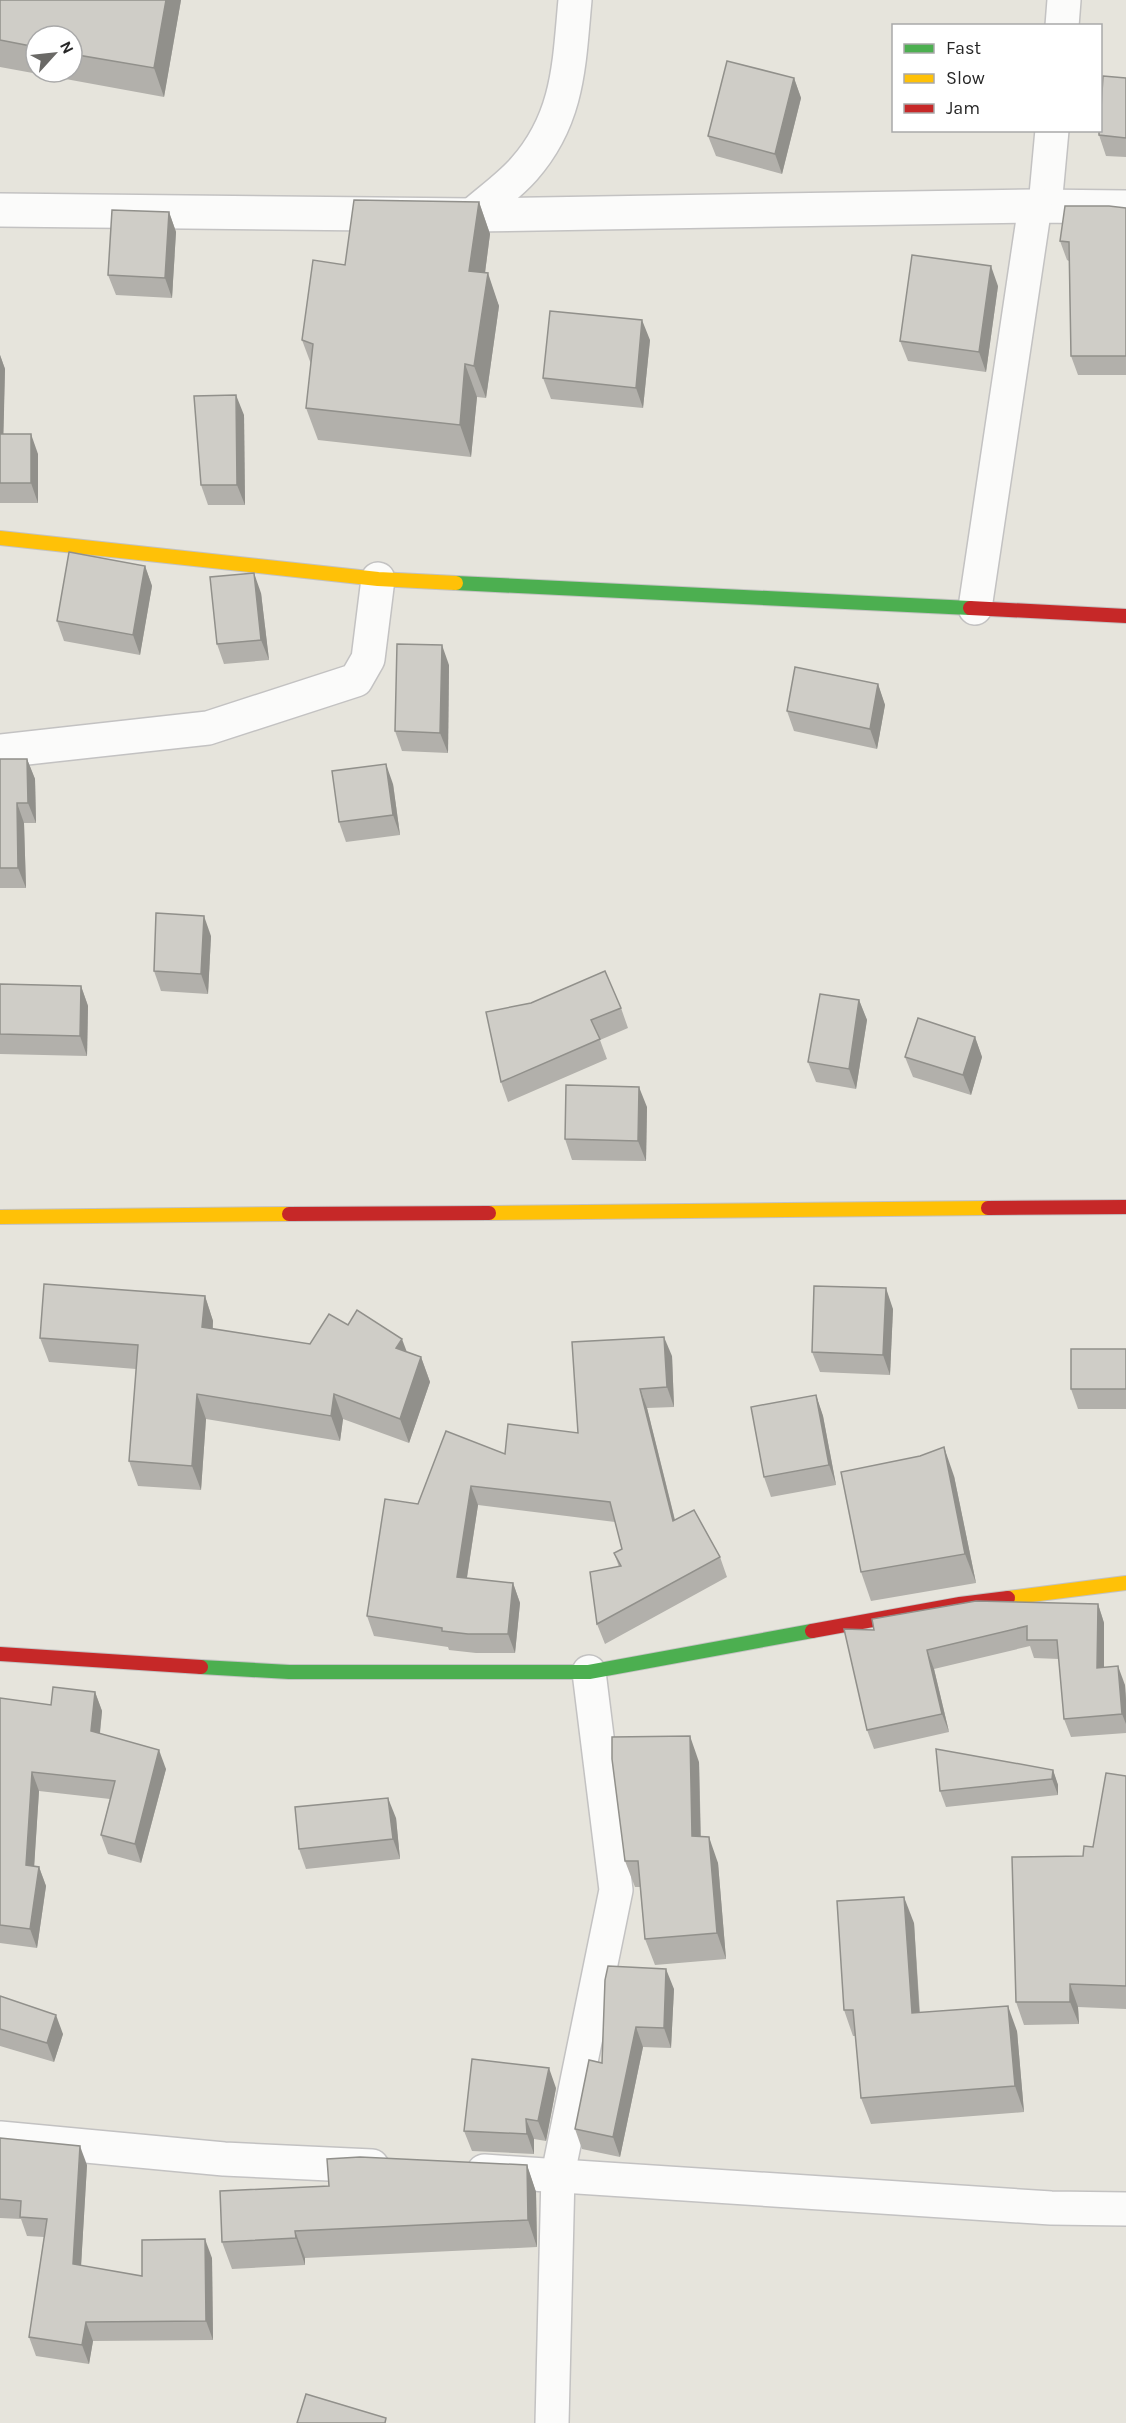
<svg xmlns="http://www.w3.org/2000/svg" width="1126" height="2423" font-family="Karla,sans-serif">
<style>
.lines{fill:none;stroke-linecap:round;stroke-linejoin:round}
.street-casing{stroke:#c3c2c2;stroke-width:36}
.fast-casing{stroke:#c3c2c2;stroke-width:16}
.slow-casing{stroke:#c3c2c2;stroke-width:16}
.jam-casing{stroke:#c3c2c2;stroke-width:16}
.street{stroke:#fbfbfa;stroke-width:33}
.fast{stroke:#4caf50;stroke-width:14}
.slow{stroke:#ffc107;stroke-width:14}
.jam{stroke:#c62828;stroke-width:14}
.wall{fill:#b2b0ab;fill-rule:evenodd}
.shaded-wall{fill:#91908b}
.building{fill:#cfcdc7;stroke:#91908b;stroke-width:1.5}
</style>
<rect width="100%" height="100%" fill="#e6e4dc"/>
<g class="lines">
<!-- street casing -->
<g class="street-casing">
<g id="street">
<polyline points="1062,26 1064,0"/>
<polyline points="1045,206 1052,130"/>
<polyline points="0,210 472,215 1035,206 1126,207"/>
<path d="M472,215C489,200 509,186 524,169C569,118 569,64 575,0"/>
<polyline points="975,608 1035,206"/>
<polyline points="0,751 208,728 356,680 368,659 378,579"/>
<polyline points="0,2138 224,2159 372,2166"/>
<polyline points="484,2171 1051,2208 1126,2209"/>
<polyline points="552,2423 558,2174 616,1890 589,1672"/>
</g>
</g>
<!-- fast casing -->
<g class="fast-casing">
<g id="fast">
<polyline points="456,583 970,608"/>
<polyline points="201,1667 289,1672 589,1672 812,1631"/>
</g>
</g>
<!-- slow casing -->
<g class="slow-casing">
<g id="slow">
<polyline points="0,538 378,579 456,583"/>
<polyline points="489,1213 988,1208"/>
<polyline points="0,1217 289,1214"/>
<polyline points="1008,1598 1126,1583"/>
</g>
</g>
<!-- jam casing -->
<g class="jam-casing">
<g id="jam">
<polyline points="970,608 1126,616"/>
<polyline points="988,1208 1126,1207"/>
<polyline points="289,1214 489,1213"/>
<polyline points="812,1631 960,1604 1008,1598"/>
<polyline points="0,1654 201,1667"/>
</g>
</g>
<!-- street -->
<use href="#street" class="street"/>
<!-- fast -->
<use href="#fast" class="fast"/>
<!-- slow -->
<use href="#slow" class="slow"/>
<!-- jam -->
<use href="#jam" class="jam"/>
</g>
<!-- wall -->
<g class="wall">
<path d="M0,0H181L164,97L0,67ZM36,36H72V72H36Z"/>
<polygon points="794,78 801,98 782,174 716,156 708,136"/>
<polygon points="1126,78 1126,157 1106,156 1099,135"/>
<polygon points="479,202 490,234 485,273 499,306 486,398 477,397 471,457 318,440 306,408 311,364 302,340 345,265"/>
<polygon points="1126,208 1126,375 1078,375 1071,356 1069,261 1067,260 1060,241"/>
<polygon points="169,212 176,232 172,298 116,295 108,275"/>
<polygon points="998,286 986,372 908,361 900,341"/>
<polygon points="650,340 643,408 551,399 543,378"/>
<polygon points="0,355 5,369 3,434 38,454 38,503 0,503"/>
<polygon points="244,415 245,505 208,505 201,485"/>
<polygon points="145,566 152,586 140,655 64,641 57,621"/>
<polygon points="261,593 269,660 224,664 217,644"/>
<polygon points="449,665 448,753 402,751 395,731"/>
<polygon points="878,684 885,705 877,749 794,731 787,711"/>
<polygon points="0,759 27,759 35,779 36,823 24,823 26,888 0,888"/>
<polygon points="393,784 400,835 346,842 339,822"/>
<polygon points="211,936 208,994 161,991 154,971"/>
<polygon points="0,984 81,986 88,1006 87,1056 0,1054"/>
<polygon points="859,1000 867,1020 856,1089 816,1082 808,1062"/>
<polygon points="621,1008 628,1028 600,1040 607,1059 508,1102 501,1082 486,1012"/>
<polygon points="975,1037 982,1057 971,1095 913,1077 905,1057"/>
<polygon points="647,1107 646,1161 572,1160 565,1139"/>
<polygon points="205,1296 213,1321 213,1329 310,1344 348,1325 407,1352 421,1357 430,1382 409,1443 343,1419 340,1441 206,1419 201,1490 138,1486 129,1461 136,1369 49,1362 40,1338"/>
<polygon points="893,1309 890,1375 820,1372 812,1352"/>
<polygon points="1126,1349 1126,1409 1078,1409 1071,1389"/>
<polygon points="672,1356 674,1407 647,1408 675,1520 720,1557 727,1577 605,1644 597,1624 619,1567 614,1553 622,1549 615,1522 478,1505 467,1578 513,1583 520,1603 515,1653 476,1653 449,1650 448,1647 374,1636 367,1616 418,1504 505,1454 578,1433"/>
<polygon points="816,1395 823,1416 836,1485 771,1497 764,1477"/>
<polygon points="954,1476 976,1583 871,1601 861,1572"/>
<polygon points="1098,1604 1104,1623 1104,1667 1125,1685 1126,1700 1126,1733 1071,1737 1064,1719 1059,1659 1034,1658 1030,1646 934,1669 949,1732 874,1749 867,1730 874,1630"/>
<polygon points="95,1692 102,1711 100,1734 166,1769 141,1863 108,1854 101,1835 110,1799 39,1791 34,1866 39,1867 46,1886 37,1948 0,1943 0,1698 51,1705"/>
<polygon points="699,1762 701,1837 718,1863 726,1959 655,1965 645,1939 640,1887 635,1887 625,1861"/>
<polygon points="1053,1770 1058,1785 1058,1795 946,1807 940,1791"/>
<polygon points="1126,1776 1126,2009 1078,2007 1079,2024 1024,2025 1016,2002 1083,1856 1093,1847"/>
<polygon points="396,1818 400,1859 306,1869 299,1849"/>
<polygon points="914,1923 920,2013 1017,2031 1024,2112 871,2124 861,2098 856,2036 853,2036 844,2010"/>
<polygon points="605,1980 674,1989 671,2048 643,2047 620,2157 582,2149 575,2129 602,2063"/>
<polygon points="0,1996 63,2034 54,2062 0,2046"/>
<polygon points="556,2088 546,2141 534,2139 534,2154 472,2151 464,2131"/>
<polygon points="0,2138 87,2165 81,2266 142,2276 212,2258 213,2340 93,2341 89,2364 36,2356 29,2337 44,2237 27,2236 21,2219 0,2218"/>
<polygon points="527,2165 536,2192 537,2247 305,2258 305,2265 232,2269 222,2242 329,2186"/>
</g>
<!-- shaded-wall -->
<g class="shaded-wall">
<polygon points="166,0 181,0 164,97 154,68"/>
<polygon points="794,78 801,98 782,174 775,154"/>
<polygon points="479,202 490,234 481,303 469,271"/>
<polygon points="169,212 176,232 172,298 165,278"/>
<polygon points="991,266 998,286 986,372 979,352"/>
<polygon points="488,273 499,306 486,398 474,366"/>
<polygon points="642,320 650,340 643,408 636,388"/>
<polygon points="0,355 5,369 3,454 0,446"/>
<polygon points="465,364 477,397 471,457 460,425"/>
<polygon points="236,395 244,415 245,505 237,485"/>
<polygon points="31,434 38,454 38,503 31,483"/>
<polygon points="145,566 152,586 140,655 133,635"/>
<polygon points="254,573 261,593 269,660 261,640"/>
<polygon points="442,645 449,665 448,753 440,733"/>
<polygon points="878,684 885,705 877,749 870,729"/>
<polygon points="27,759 35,779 36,823 28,803"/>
<polygon points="386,764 393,784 400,835 393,815"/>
<polygon points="17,803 24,823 26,888 18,868"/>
<polygon points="204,916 211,936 208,994 201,974"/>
<polygon points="81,986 88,1006 87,1056 80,1036"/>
<polygon points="859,1000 867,1020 856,1089 849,1069"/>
<polygon points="975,1037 982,1057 971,1095 963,1075"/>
<polygon points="639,1087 647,1107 646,1161 638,1141"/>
<polygon points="886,1288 893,1309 890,1375 883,1355"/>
<polygon points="205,1296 213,1321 211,1351 202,1327"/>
<polygon points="664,1337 672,1356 674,1407 667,1387"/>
<polygon points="402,1339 411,1363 396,1348"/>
<polygon points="421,1357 430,1382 409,1443 400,1419"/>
<polygon points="640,1389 647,1408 680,1541 673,1521"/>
<polygon points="197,1394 206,1419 201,1490 192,1466"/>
<polygon points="334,1394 343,1419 340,1441 331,1416"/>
<polygon points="816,1395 823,1416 836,1485 829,1465"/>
<polygon points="944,1447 954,1476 976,1583 965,1554"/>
<polygon points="471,1486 478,1505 464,1596 457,1577"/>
<polygon points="513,1583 520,1603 515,1653 508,1634"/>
<polygon points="1098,1604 1104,1623 1104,1687 1097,1668"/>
<polygon points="927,1650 934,1669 949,1732 942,1714"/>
<polygon points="1118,1666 1125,1685 1126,1700 1126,1724 1122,1714"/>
<polygon points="95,1692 102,1711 98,1750 91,1731"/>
<polygon points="690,1736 699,1762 701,1862 692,1836"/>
<polygon points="159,1750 166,1769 141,1863 135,1844"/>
<polygon points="1053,1770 1058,1785 1058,1795 1052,1779"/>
<polygon points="32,1772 39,1791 33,1884 26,1865"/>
<polygon points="388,1798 396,1818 400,1859 393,1839"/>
<polygon points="709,1837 718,1863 726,1959 717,1933"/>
<polygon points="39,1867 46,1886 37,1948 30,1929"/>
<polygon points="904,1897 914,1923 921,2039 912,2013"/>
<polygon points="666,1969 674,1989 671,2048 664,2028"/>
<polygon points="1070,1984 1078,2007 1079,2024 1070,2002"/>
<polygon points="1008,2006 1017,2031 1024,2112 1015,2086"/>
<polygon points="56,2015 63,2034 54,2062 47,2043"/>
<polygon points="636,2027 643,2047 620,2157 613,2137"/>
<polygon points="549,2068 556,2088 546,2141 538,2121"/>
<polygon points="526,2119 534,2139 534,2154 527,2134"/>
<polygon points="80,2146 87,2165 80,2283 73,2264"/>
<polygon points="527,2165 536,2192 537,2247 528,2220"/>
<polygon points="295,2231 305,2258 305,2265 296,2238"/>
<polygon points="205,2239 212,2258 213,2340 206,2321"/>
<polygon points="86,2322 93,2341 89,2364 82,2345"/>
</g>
<!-- building -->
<g class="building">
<polygon points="0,0 166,0 154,68 72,54 72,36 36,36 36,47 0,40"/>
<polygon points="727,61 794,78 775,154 708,136"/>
<polygon points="1103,76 1126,78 1126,138 1099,135 1099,130 1101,130 1101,109"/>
<polygon points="354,200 479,202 469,271 488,273 474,366 465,364 460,425 306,408 313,344 302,340 313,260 345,265"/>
<polygon points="1065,206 1109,206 1126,208 1126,356 1071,356 1069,242 1060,241"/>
<polygon points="112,210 169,212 165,278 108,275"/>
<polygon points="912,255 991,266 979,352 900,341"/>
<polygon points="550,311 642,320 636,388 543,378"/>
<polygon points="236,395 237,485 201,485 194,396"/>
<rect x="0" y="434" width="31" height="49"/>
<polygon points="69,552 145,566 133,635 57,621"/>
<polygon points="254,573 261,640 217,644 210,577"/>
<polygon points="397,644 442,645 440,733 395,731"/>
<polygon points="795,667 878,684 870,729 787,711"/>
<polygon points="0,759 27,759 28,803 17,803 18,868 0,868"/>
<polygon points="386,764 393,815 339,822 332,771"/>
<polygon points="156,913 204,916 201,974 154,971"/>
<polygon points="605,971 621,1008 591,1020 600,1039 501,1082 486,1012 531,1003"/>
<polygon points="0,984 81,986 80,1036 0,1034"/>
<polygon points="820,994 859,1000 849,1069 808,1062"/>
<polygon points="918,1018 975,1037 963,1075 905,1057"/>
<polygon points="566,1085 639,1087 638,1141 565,1139"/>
<polygon points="44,1284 205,1296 202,1327 310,1344 329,1314 348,1325 357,1310 402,1339 396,1348 421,1357 400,1419 334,1394 331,1416 197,1394 192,1466 129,1461 138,1345 40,1338"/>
<polygon points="814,1286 886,1288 883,1355 812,1352"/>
<polygon points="664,1337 667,1387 640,1389 673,1521 694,1510 720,1557 597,1624 590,1572 621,1566 614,1553 622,1549 610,1502 471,1486 457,1577 513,1583 508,1634 468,1634 442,1631 442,1628 367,1616 385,1499 418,1504 446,1431 505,1454 508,1424 578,1433 572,1342"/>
<rect x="1071" y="1349" width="55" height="40"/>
<polygon points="816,1395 829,1465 764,1477 751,1407"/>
<polygon points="944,1447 965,1554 861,1572 841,1472 920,1456"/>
<polygon points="976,1601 1098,1604 1097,1668 1118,1666 1122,1714 1064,1719 1057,1640 1027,1640 1027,1626 927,1650 942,1714 867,1730 844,1629 874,1630 872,1619"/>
<polygon points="53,1687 95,1692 91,1731 159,1750 135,1844 101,1835 115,1781 32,1772 26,1865 39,1867 30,1929 0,1925 0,1698 51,1705"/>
<polygon points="690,1736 692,1836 709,1837 717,1933 645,1939 638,1861 625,1861 612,1759 612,1737"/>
<polygon points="936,1749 1053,1770 1052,1779 940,1791"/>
<polygon points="1106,1773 1126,1776 1126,1986 1070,1984 1070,2002 1016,2002 1012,1857 1083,1856 1084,1846 1093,1847"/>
<polygon points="388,1798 393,1839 299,1849 295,1807"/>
<polygon points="904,1897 912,2013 1008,2006 1015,2086 861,2098 853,2010 844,2010 837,1901"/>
<polygon points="608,1966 666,1969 664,2028 636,2027 613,2137 575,2129 589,2060 602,2063 605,1980"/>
<polygon points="0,1996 56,2015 47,2043 0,2029"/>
<polygon points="472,2059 549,2068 538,2121 526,2119 527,2134 464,2131"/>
<polygon points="0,2138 80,2146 73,2264 142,2276 142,2240 205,2239 206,2321 86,2322 82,2345 29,2337 47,2219 20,2217 21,2201 0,2199"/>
<polygon points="360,2157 527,2165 528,2220 295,2231 296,2238 222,2242 220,2191 329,2186 327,2159"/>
<polygon points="306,2394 386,2418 385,2423 297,2423"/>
</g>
<!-- legend -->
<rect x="892" y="24" width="210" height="108" fill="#ffffff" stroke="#a9a9a9" stroke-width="1.5"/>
<rect x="904" y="44" width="30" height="9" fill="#4caf50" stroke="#a9a9a9" stroke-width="1.5"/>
<text x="946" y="54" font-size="18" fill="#272727">Fast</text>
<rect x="904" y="74" width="30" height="9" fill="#ffc107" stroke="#a9a9a9" stroke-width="1.5"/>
<text x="946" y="84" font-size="18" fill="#272727">Slow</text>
<rect x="904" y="104" width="30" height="9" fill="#c62828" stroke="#a9a9a9" stroke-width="1.5"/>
<text x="946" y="114" font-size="18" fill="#272727">Jam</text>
<!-- north arrow -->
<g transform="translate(54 54) rotate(63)"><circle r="28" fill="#ffffff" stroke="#a9a9a9" stroke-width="1.5"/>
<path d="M0-4.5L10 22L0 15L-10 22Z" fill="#6a6966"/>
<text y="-9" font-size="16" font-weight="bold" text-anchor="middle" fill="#272727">N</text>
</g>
</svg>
